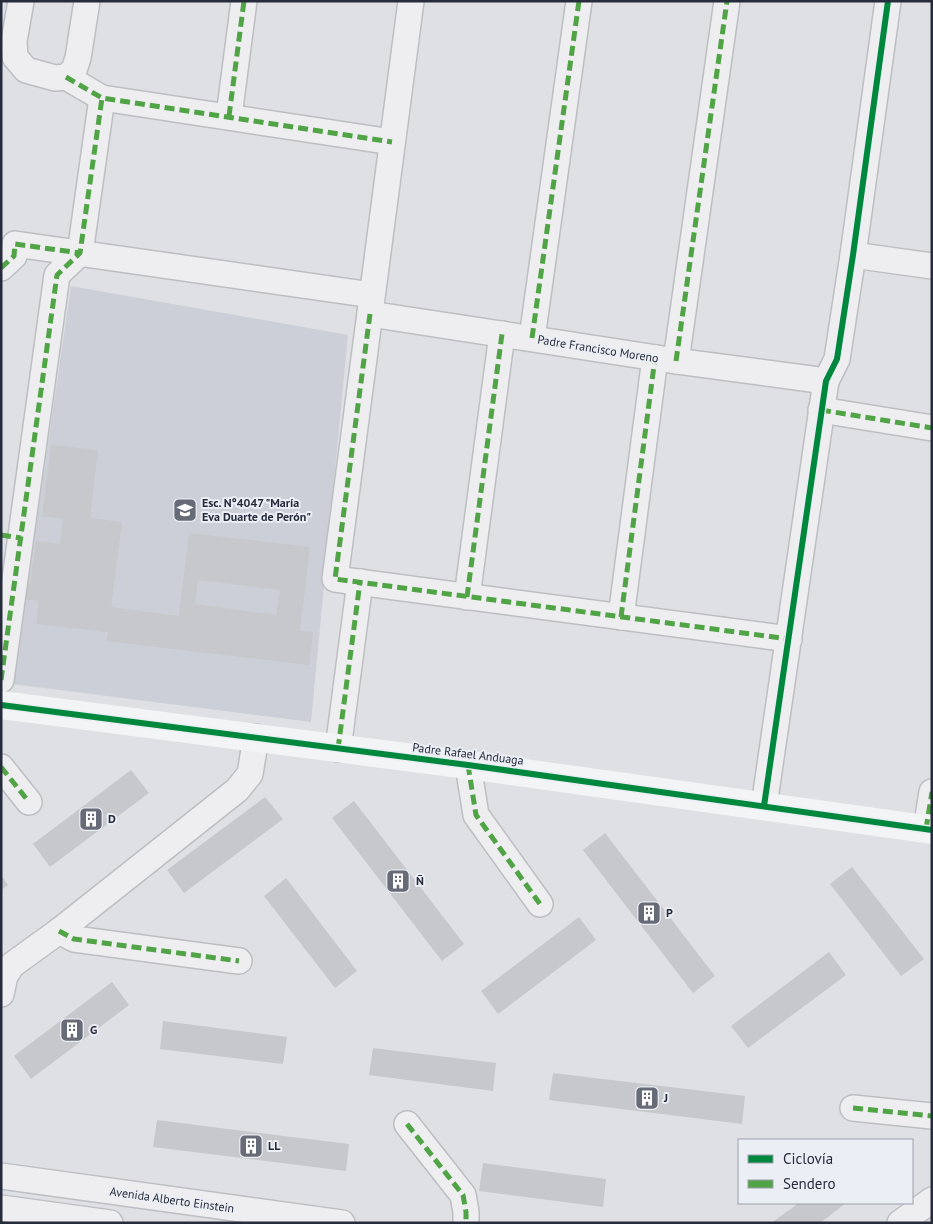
<svg xmlns="http://www.w3.org/2000/svg" width="933" height="1224" font-family="'PT Sans',sans-serif">
<style>
.built{fill:#cccfd7}
.building{fill:#c6c8cc;fill-rule:evenodd}
.lines{fill:none;stroke-linecap:round;stroke-linejoin:round}
.street-casing{stroke:#bdbec2;stroke-width:28}
.street{stroke:#eeeef1;stroke-width:25}
.secondary{stroke:#f2f4f5;stroke-width:28}
.quiet{stroke:#50a445;stroke-width:5;stroke-dasharray:10 5;stroke-linecap:butt}
.cycleway-casing{stroke:#ebeef4;stroke-width:9}
.cycleway{stroke:#00873e;stroke-width:6}
.labels{text-anchor:middle;stroke-width:4;stroke-linejoin:round;paint-order:stroke}
.street-label{font-size:12px;fill:#262c3c;stroke:#ebeef4}
.poi-label{font-size:12px;font-weight:bold;fill:#262c3c;stroke:#ebeef4;text-anchor:start}
</style>
<rect width="100%" height="100%" fill="#dee0e4"/>
<!-- built -->
<polygon class="built" points="71,286 348,335 311,722 13,684"/>
<!-- building -->
<g class="building">
<path d="M51,445L98,450L90,518L122,522L111,607L179,616L189,533L310,547L300,631L313,632L309,665L106,641L108,632L36,624L39,601L20,599L21,583L30,584L36,541L60,544L63,519L42,516ZM198,580L280,590L276,615L195,604Z"/>
<polygon points="131,770 149,793 50,867 33,844"/>
<polygon points="265,797 283,819 184,893 167,870"/>
<polygon points="354,801 464,944 442,961 332,818"/>
<polygon points="605,833 715,976 693,993 583,850"/>
<polygon points="852,867 924,959 901,976 830,884"/>
<polygon points="1,875 8,885 1,890"/>
<polygon points="286,878 357,971 335,988 264,896"/>
<polygon points="579,917 596,940 498,1014 481,991"/>
<polygon points="829,952 846,975 748,1048 731,1026"/>
<polygon points="112,982 129,1005 31,1079 14,1056"/>
<polygon points="163,1021 287,1037 283,1064 160,1049"/>
<polygon points="373,1048 496,1063 493,1091 369,1075"/>
<polygon points="553,1073 745,1096 742,1124 549,1100"/>
<polygon points="157,1120 349,1144 346,1171 153,1147"/>
<polygon points="483,1163 606,1179 603,1207 479,1191"/>
<polygon points="799,1203 846,1203 820,1223 775,1223 774,1221"/>
</g>
<g class="lines">
<!-- street casing -->
<g class="street-casing">
<g id="street">
<polyline points="21,1 14,41 15,57 26,70 55,78 66,77 74,70 78,58 87,1"/>
<polyline points="411,1 335,579 789,639"/>
<polyline points="66,77 102,98 392,142"/>
<polyline points="229,116 244,1"/>
<polyline points="853,255 932,266"/>
<polyline points="1,268 14,256 15,244 372,295"/>
<polyline points="370,314 676,361 826,381"/>
<polyline points="532,338 579,1"/>
<polyline points="676,361 727,1"/>
<polyline points="821,410 932,428"/>
<polyline points="467,597 502,334"/>
<polyline points="621,617 655,358"/>
<polyline points="1,680 57,275 80,253 102,98"/>
<polyline points="338,749 360,582"/>
<polyline points="468,765 476,815 540,904"/>
<polyline points="1,767 29,802"/>
<polyline points="764,806 826,381 837,359 853,255 888,1"/>
<polyline points="926,829 932,792"/>
<polyline points="59,931 74,939 239,961"/>
<polyline points="1,994 5,976 12,965 59,931 237,790 250,774 256,737"/>
<polyline points="853,1108 932,1116"/>
<polyline points="407,1124 463,1195 466,1212 466,1223"/>
<polyline points="1,1176 342,1223"/>
<polyline points="1,1208 110,1223"/>
<polyline points="900,1223 932,1200"/>
</g>
</g>
<!-- street -->
<use href="#street" class="street"/>
<!-- secondary -->
<polyline class="secondary" points="1,705 468,765 932,830"/>
<!-- quiet -->
<g class="quiet">
<polyline points="66,77 102,98 392,142"/>
<polyline points="229,116 244,1"/>
<polyline points="1,268 14,256 15,244 80,253"/>
<polyline points="370,314 335,579 789,639"/>
<polyline points="532,338 579,1"/>
<polyline points="676,361 727,1"/>
<polyline points="821,410 932,428"/>
<polyline points="1,535 21,538"/>
<polyline points="467,597 502,334"/>
<polyline points="621,617 655,358"/>
<polyline points="1,680 57,275 80,253 102,98"/>
<polyline points="338,749 360,582"/>
<polyline points="468,765 476,815 540,904"/>
<polyline points="1,767 29,802"/>
<polyline points="926,829 932,792"/>
<polyline points="59,931 74,939 239,961"/>
<polyline points="853,1108 932,1116"/>
<polyline points="407,1124 463,1195 466,1212 466,1223"/>
</g>
<!-- cycleway casing -->
<g class="cycleway-casing">
<g id="cycleway">
<polyline points="1,705 468,765 932,830"/>
<polyline points="764,806 826,381 837,359 853,255 888,1"/>
</g>
</g>
<!-- cycleway -->
<use href="#cycleway" class="cycleway"/>
</g>
<!-- icons -->
<defs>
<g id="school-square" transform="scale(1.25)"><rect x="-9" y="-9" width="18" height="18" rx="4" fill="#666b77" stroke="#ebeef4"/><path d="M0-5L7-2L0 1L-7-2ZM-4 1L0 2.5L4 1V4Q0 6-4 4Z" fill="#fff"/></g>
<g id="building-square" transform="scale(1.25)"><rect x="-9" y="-9" width="18" height="18" rx="4" fill="#666b77" stroke="#ebeef4"/><path d="M-4-6H4V6H1V3H-1V6H-4ZM-2.5-4.3h1.7v1.8h-1.7ZM.8-4.3h1.7v1.8H.8ZM-2.5-1h1.7V.8h-1.7ZM.8-1h1.7V.8H.8Z" fill="#fff"/></g>
</defs>
<g fill-rule="evenodd">
<use href="#school-square" x="185" y="510"/>
<use href="#building-square" x="91" y="819"/>
<use href="#building-square" x="398" y="881"/>
<use href="#building-square" x="649" y="913"/>
<use href="#building-square" x="72" y="1030"/>
<use href="#building-square" x="647" y="1098"/>
<use href="#building-square" x="251" y="1146"/>
</g>
<g class="labels">
<!-- street labels -->
<g class="street-label">
<text transform="translate(598 349) rotate(9)" y="4">Padre Francisco Moreno</text>
<text transform="translate(468 754) rotate(7)" y="4">Padre Rafael Anduaga</text>
<text transform="translate(172 1200) rotate(8)" y="4">Avenida Alberto Einstein</text>
</g>
<!-- poi labels -->
<g class="poi-label">
<text x="202" y="507">Esc. N°4047 "María<tspan x="202" dy="14">Eva Duarte de Perón"</tspan></text>
<text x="108" y="823">D</text>
<text x="416" y="885">Ñ</text>
<text x="666" y="917">P</text>
<text x="90" y="1034">G</text>
<text x="664" y="1102">J</text>
<text x="268" y="1150">LL</text>
</g>
</g>
<!-- border -->
<rect width="933" height="1224" fill="none" stroke="#262c3c" stroke-width="5"/>
<!-- legend -->
<rect x="738" y="1139" width="175" height="65" fill="#ebeef4" stroke="#9ca0aa"/>
<rect x="748" y="1155" width="25" height="8" fill="#00873e" stroke="#9ca0aa"/>
<text x="783" y="1164" font-size="15" fill="#262c3c">Ciclovía</text>
<rect x="748" y="1180" width="25" height="8" fill="#50a445" stroke="#9ca0aa"/>
<text x="783" y="1189" font-size="15" fill="#262c3c">Sendero</text>
</svg>
